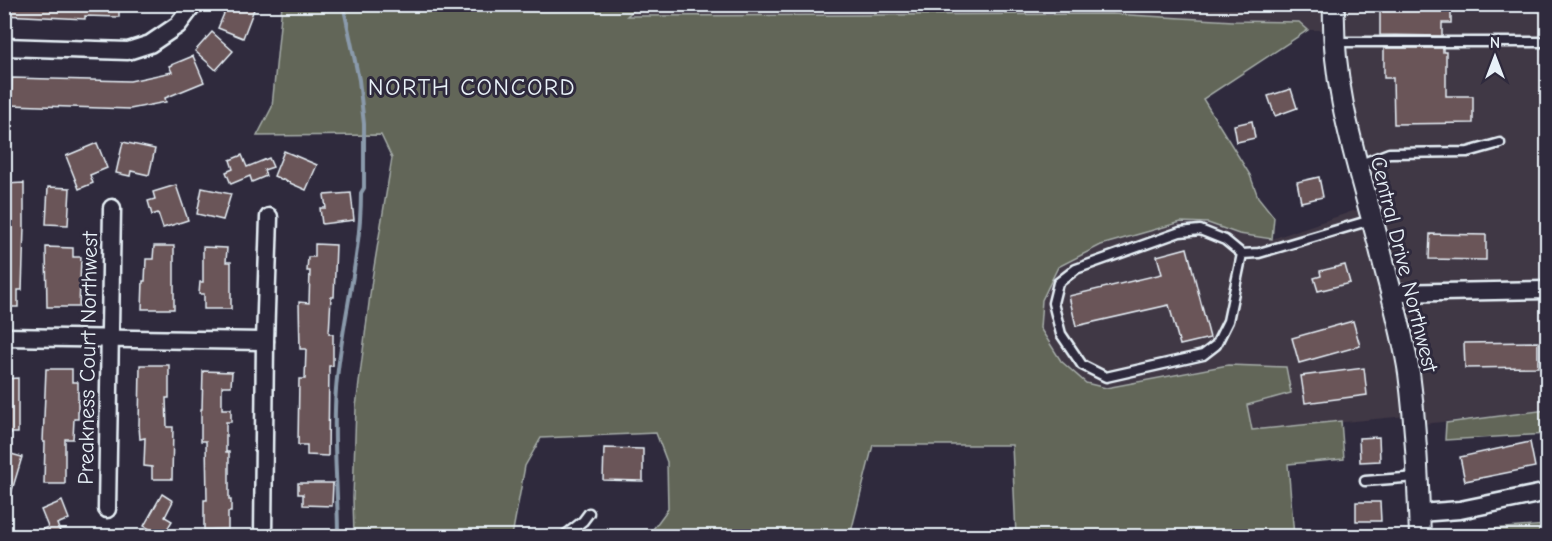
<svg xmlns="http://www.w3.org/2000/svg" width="1552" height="541" font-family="'Comic Neue',sans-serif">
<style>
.built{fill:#413745}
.green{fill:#626658;stroke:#a5aca8;stroke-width:1.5}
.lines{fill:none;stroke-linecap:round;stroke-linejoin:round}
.stream{stroke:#8a9aab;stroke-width:4}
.building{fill:#6a5559;stroke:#e8f1f8;stroke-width:1.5}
.service-casing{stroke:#e8f1f8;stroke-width:13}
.minor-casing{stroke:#e8f1f8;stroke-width:21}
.tertiary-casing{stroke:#e8f1f8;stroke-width:24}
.service{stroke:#2f2a3d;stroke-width:8}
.minor{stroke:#2f2a3d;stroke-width:16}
.tertiary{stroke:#2f2a3d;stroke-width:20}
.labels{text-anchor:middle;stroke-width:6;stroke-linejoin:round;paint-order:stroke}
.street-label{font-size:22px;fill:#e8f1f8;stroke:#2f2a3d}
.neighbourhood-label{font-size:24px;letter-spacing:1.5px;fill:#e8f1f8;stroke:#2f2a3d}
</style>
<rect width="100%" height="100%" fill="#2f2a3d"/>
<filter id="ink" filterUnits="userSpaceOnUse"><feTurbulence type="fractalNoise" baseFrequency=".0167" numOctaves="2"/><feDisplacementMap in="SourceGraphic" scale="12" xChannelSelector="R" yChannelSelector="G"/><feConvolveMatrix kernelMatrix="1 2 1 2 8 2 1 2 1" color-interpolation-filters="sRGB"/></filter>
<g filter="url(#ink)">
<!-- built -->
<g class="built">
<polygon points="641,4 1323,5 1323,30 1308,30 1299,22 1233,21 1112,14 626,16"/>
<polygon points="1341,5 1547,5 1547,410 1424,424 1415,358 1398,275 1347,87"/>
<polygon points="1359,209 1383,294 1400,373 1406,416 1252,431 1246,405 1228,366 1106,389 1086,383 1061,361 1039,328 1042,300 1058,267 1101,245 1181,222 1208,223 1239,234 1272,239"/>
</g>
<!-- green -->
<g class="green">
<polygon points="641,4 627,16 1112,14 1233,21 1299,22 1308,30 1203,99 1250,175 1258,197 1274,217 1272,239 1239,234 1208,223 1181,222 1101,245 1058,267 1042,300 1040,328 1061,361 1086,383 1106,388 1228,365 1286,367 1291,393 1247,405 1252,430 1341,421 1344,459 1288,464 1294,536 1016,536 1012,445 873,445 850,536 648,536 668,509 667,462 656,433 541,438 525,466 512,536 354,536 353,498 356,407 372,279 392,158 381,135 257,136 272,107 282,5"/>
<polygon points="1547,410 1547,434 1445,440 1446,423"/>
<polygon points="1547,525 1547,536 1451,536 1451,532"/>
</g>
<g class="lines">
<!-- stream -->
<path class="stream" d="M338,536C338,488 332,438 336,389C341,323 361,260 361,193L364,188V124L359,80L343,4"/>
</g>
<!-- building -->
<g class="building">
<polygon points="4,4 119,4 119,17 85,16 85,19 4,15"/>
<polygon points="228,4 256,4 243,38 218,28"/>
<polygon points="1451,8 1451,23 1442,23 1442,36 1380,35 1380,9"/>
<polygon points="212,32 233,51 216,70 195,51"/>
<polygon points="1384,48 1443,48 1443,52 1446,52 1446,96 1473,96 1473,123 1394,124 1393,78 1384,78"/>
<polygon points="193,56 204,82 165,98 166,102 130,109 11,105 12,78 130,81 172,72 169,66"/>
<polygon points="1291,89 1297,108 1275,116 1268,96"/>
<polygon points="1252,121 1255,138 1237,142 1234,125"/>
<polygon points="123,142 155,149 149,175 131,171 130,176 116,173"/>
<polygon points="97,143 107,168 90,175 93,183 79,189 66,156"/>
<polygon points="284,151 317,165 306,190 274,176"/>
<polygon points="242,155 247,167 269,158 273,167 264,170 266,176 252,182 250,176 231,184 226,172 233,169 230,160"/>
<polygon points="1319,177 1323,197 1301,202 1297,182"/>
<polygon points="24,183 24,227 22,290 18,290 18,307 4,307 4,184"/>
<polygon points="176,185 188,220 163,228 158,213 152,215 148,201 155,199 153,192"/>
<polygon points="48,187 70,188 68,225 46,224"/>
<polygon points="202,188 231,194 223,220 197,214"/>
<polygon points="351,193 354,220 322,224 320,208 326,208 324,195"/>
<polygon points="1430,234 1486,235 1486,260 1429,259"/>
<polygon points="315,244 336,245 334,297 331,297 329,334 333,334 333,366 329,366 328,456 307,455 307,445 298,445 299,379 305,379 306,349 300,349 299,302 309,303 310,271 307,271 308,257 315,257"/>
<polygon points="154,246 174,246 174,309 142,309 143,281 145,281 146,259 153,259"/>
<polygon points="46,247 73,248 73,257 81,257 79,307 47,307"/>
<polygon points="203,247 227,248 226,262 231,262 231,309 204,309 204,294 199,294 200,282 203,282"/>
<polygon points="1187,248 1210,338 1180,345 1169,305 1076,326 1069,296 1162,274 1157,256"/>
<polygon points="1345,265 1350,283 1318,291 1314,278 1321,276 1320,271"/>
<polygon points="1353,321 1360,346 1299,363 1292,338"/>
<polygon points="1538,342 1538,367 1465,368 1464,343"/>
<polygon points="140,365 169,365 169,398 166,398 167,427 173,427 172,479 152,479 152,467 144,466 145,438 140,439 139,426"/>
<polygon points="1364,368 1367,395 1305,403 1301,376"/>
<polygon points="46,369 72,369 72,382 78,382 78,419 74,419 73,439 65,439 65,484 44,484 45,442 43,442"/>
<polygon points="203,371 232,372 231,386 222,386 222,409 231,409 231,422 226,422 226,452 229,452 229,500 231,500 231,512 228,512 228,529 204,530 204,500 207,500 206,441 201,441 201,409 202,409"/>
<polygon points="18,378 18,433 4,433 4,379"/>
<polygon points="1379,437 1380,461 1360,462 1359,438"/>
<polygon points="1530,442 1535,467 1465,481 1460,457"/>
<polygon points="604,448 643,449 643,481 603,480"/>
<polygon points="4,452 22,457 7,507 4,507"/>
<polygon points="298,483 333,483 332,506 303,505 303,494 298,494"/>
<polygon points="162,494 173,501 165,517 172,521 163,536 144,526"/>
<polygon points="62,501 69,519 57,524 62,537 25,537 48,527 41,510"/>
<polygon points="1356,502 1380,502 1381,521 1356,521"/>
</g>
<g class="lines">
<!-- service casing -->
<g class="service-casing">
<g id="service">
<polyline points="1334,42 1548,42"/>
<polyline points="1358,165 1389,153 1468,152 1500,143"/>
<polyline points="1242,254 1228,321 1216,345 1203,355 1106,377 1082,365 1061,334 1053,303 1058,283 1076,269 1180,232 1200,230 1225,240 1242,254 1259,253 1371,220"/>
<polyline points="1365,481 1417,477"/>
<polyline points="564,536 583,521 589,513"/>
</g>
</g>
<!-- minor casing -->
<g class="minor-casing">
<g id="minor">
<polyline points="4,47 128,51 150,44 178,25 194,4"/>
<polyline points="1390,293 1548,290"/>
<polyline points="4,337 265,341"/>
<polyline points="107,509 112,208"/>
<polyline points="1419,513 1460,510 1548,492"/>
<polyline points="263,536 265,341 269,217"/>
</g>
</g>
<!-- tertiary casing -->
<g class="tertiary-casing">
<path id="tertiary" d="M1334,4C1331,93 1360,169 1381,253C1391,293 1403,333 1409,373C1416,427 1418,482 1420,536"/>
</g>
<!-- service -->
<use href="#service" class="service"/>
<!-- minor -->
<use href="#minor" class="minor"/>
<!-- tertiary -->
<use href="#tertiary" class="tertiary"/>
</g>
</g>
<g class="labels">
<!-- street labels -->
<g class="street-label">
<text transform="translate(1405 264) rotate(76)" y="8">Central Drive Northwest</text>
<text transform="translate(87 358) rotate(-89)" y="8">Preakness Court Northwest</text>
</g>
<!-- neighbourhood labels -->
<g class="neighbourhood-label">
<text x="472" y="95">NORTH CONCORD</text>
</g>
</g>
<!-- margin -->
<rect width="1552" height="541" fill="none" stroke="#2f2a3d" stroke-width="24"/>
<rect x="12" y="12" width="1528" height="517" fill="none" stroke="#e8f1f8" stroke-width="2" filter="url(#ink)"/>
<!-- north arrow -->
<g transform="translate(1495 57)" stroke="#2f2a3d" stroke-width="4.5" paint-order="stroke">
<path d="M0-4.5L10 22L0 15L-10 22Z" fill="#e8f1f8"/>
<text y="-9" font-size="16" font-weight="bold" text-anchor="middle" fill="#e8f1f8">N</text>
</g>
</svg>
